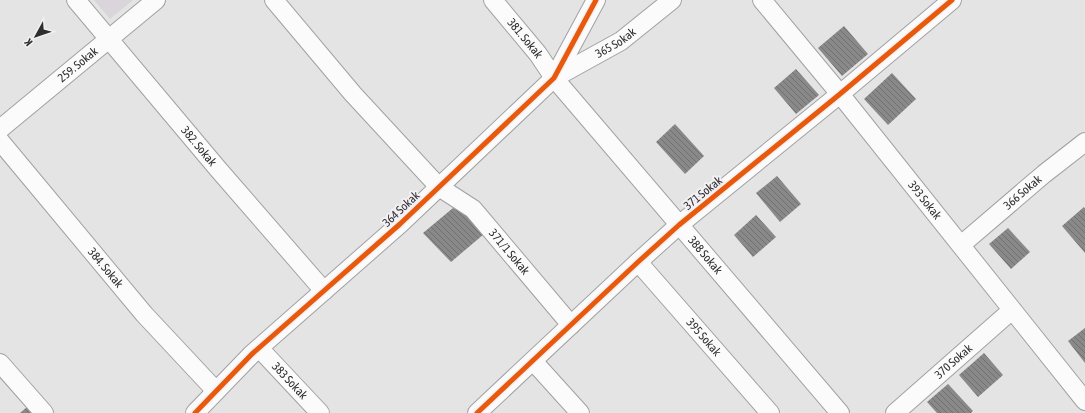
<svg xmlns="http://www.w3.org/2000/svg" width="1085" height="413" font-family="'Asap Condensed',sans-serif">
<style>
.built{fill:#dad5db}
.building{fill:url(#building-back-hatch)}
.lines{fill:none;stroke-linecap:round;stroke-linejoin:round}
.minor-casing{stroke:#a2a1a2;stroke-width:20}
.minor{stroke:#fbfbfb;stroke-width:18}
.cycleway-casing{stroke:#f3f0f3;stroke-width:8}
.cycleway{stroke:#e8590c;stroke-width:5}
.labels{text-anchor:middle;stroke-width:4;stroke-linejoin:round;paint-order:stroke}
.street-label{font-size:12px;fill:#2f2e2f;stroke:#f3f0f3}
</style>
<defs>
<pattern id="building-back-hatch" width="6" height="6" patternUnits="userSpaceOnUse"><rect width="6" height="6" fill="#8a898a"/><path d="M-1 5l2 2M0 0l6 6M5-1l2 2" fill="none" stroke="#717071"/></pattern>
</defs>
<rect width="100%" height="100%" fill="#e5e4e5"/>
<!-- built -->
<polygon class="built" points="94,0 133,0 110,19"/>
<!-- building -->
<g class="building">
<polygon points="844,26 868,54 842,76 818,48"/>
<polygon points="796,69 819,95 796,114 774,88"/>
<polygon points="892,73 916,99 888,125 864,99"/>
<polygon points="675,124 704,156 685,174 656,142"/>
<polygon points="777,176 801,204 780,222 756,193"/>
<polygon points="1084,207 1085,209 1085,253 1062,226"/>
<polygon points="453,208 461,209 484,234 451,262 423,233"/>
<polygon points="756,215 776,237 753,257 734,235"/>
<polygon points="1008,228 1030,252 1011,269 989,244"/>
<polygon points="1085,328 1085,363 1068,341"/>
<polygon points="984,353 1003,375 978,397 959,375"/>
<polygon points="948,384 973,411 971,413 937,413 927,402"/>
<polygon points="27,407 32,413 20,413"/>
</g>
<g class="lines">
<!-- minor casing -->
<g class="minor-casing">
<g id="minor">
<path id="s1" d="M76,0L218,169L324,291"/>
<path id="s2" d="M274,0L353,94L439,187L473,209L571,325"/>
<path id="s3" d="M493,0L538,54L554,78L840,413"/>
<path id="s4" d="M762,0L840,94L1085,401"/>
<path id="s5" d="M554,78L621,41L672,0"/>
<path id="s6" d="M0,129L156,0"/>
<path id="s7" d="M0,141L144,314L216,391"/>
<path id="s8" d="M961,245L1044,174L1085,142"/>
<path id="s9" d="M638,262L770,413"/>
<path id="s10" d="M259,348L320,413"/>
<polyline points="533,361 580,413"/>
<polyline points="0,363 44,413"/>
<polyline points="195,413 252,354 400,224 554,78 596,0"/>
<polyline points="477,413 638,262 679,225 840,94 952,0"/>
<path id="s11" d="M895,413L1012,310"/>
</g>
</g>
<!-- minor -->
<use href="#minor" class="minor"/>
<!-- cycleway casing -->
<g class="cycleway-casing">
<g id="cycleway">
<polyline points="195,413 252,354 400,224 554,78 596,0"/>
<polyline points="477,413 638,262 679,225 840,94 952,0"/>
</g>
</g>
<!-- cycleway -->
<use href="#cycleway" class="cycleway"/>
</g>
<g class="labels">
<!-- street labels -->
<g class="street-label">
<text dy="4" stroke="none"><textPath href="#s3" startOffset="50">381. Sokak</textPath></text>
<text dy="4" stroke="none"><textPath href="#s5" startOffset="71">365 Sokak</textPath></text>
<text dy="4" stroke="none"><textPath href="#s6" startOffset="101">259. Sokak</textPath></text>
<text dy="4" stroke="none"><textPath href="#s1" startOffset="191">382. Sokak</textPath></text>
<text transform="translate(703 193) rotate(-39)" y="4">371 Sokak</text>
<text dy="4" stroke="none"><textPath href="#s8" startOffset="81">366 Sokak</textPath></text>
<text dy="4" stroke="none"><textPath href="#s4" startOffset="258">393 Sokak</textPath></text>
<text transform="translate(401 209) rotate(-43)" y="4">364 Sokak</text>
<text dy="4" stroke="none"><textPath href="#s2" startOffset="346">371/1 Sokak</textPath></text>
<text dy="4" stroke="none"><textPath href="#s3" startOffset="332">388 Sokak</textPath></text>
<text dy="4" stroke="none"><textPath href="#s7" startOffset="165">384. Sokak</textPath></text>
<text dy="4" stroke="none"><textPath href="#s9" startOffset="100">395 Sokak</textPath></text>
<text dy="4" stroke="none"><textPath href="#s11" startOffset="78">370 Sokak</textPath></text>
<text dy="4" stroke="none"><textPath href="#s10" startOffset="45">383 Sokak</textPath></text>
</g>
</g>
<!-- north arrow -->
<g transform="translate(36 36) rotate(230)" stroke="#f3f0f3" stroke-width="3" paint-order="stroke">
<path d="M0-3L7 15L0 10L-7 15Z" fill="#2f2e2f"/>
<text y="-6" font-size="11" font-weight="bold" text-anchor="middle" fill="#2f2e2f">K</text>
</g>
</svg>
